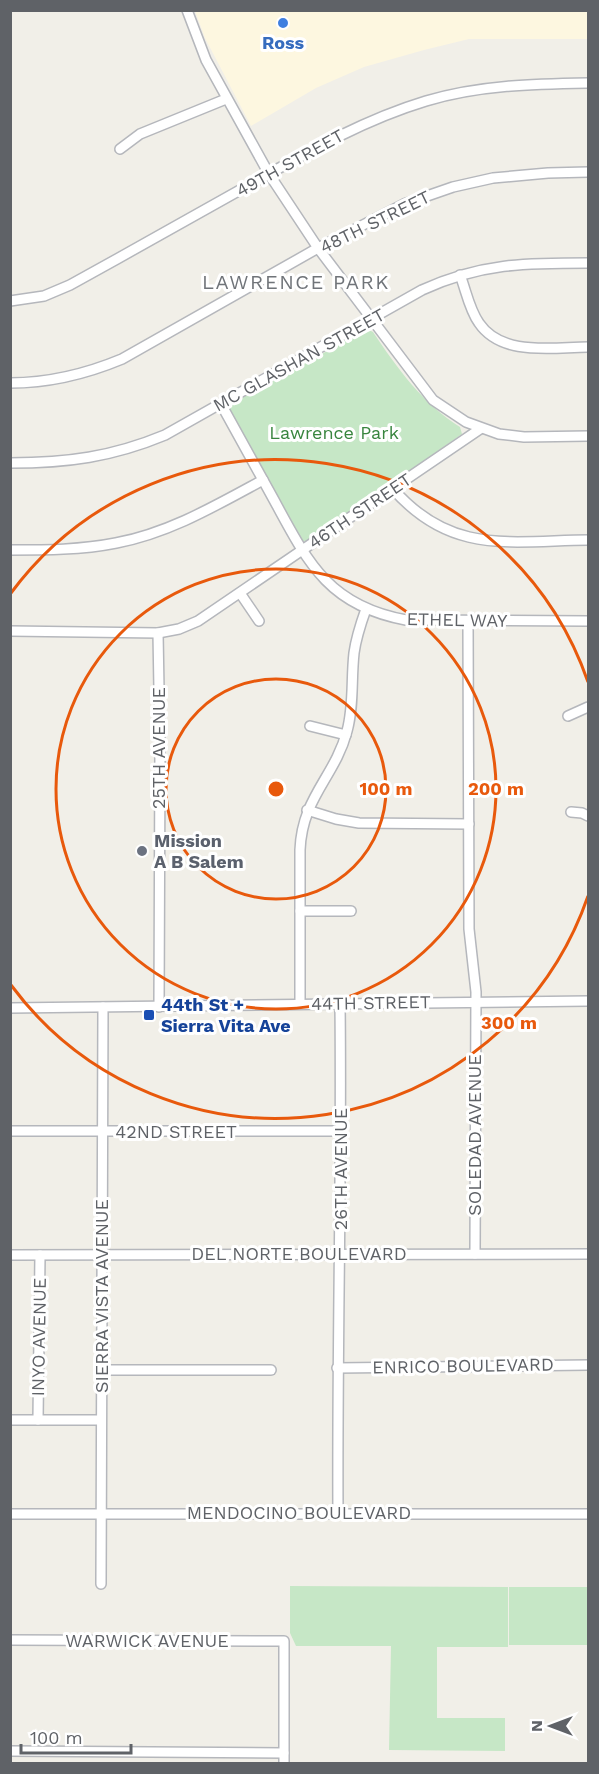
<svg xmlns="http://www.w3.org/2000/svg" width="599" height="1774" font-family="'Work Sans',sans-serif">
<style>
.commercial{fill:#fdf7e0}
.green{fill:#c6e7c6}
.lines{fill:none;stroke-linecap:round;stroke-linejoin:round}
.minor-casing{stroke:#b5b7bc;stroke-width:12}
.minor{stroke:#fff;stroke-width:9}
.ring{fill:none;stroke:#e8590c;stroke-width:3}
.shop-dot{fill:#3f7fe0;stroke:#fff;stroke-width:2}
.worship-dot{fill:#6b7280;stroke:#fff;stroke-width:2}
.transit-dot{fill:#1a4fb4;stroke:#fff;stroke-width:2}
.labels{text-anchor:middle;stroke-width:6;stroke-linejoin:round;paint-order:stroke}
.shop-label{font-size:18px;font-weight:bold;fill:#366cbe;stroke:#fff}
.street-label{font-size:18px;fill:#5f6267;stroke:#fff}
.park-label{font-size:18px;fill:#38853e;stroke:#fff}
.worship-label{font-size:18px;font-weight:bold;fill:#5b616d;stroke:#fff;text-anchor:start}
.transit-label{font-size:18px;font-weight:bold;fill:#164399;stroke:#fff;text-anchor:start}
.neighbourhood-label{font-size:20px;letter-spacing:1.5px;fill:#707479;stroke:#fff}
.centre{fill:#e8590c;stroke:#fff;stroke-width:3}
.ring-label{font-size:18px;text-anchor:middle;font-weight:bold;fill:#e8590c;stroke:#fff;stroke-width:6;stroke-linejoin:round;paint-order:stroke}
</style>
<rect width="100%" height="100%" fill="#f1efe8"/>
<!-- commercial -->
<polygon class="commercial" points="195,11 588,11 588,39 469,39 424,50 364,67 316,88 251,126 205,38"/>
<!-- green -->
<g class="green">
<path d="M367,329L373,332C397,368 423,404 460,427L462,434L310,541H303L230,413L229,408L233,403Z"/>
<polygon points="290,1586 508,1587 508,1647 437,1647 437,1718 505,1718 505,1751 389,1750 391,1646 296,1646 290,1633"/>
<rect x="509" y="1587" width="79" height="58"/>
</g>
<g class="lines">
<!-- minor casing -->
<g class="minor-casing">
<g id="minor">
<polyline points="187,10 206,60 269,174 318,248 433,400 466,422 499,434 524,437 588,436"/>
<polyline points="120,149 140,134 226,99"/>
<path d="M460,275C466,290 469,309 479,323C502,357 553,347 588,347"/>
<path d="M10,301L44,296L70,285C130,252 190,218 249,185C306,153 363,120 426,101C479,85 534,84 588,83"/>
<path d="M10,383C50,383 86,374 122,359L318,248L404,204L453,187L493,178L548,173L588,172"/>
<path d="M221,404C239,436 256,468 274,500C308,563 329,606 406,620L588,621"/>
<path d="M10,463C67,463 112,457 165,435L422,290C481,263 525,263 588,263"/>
<path d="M393,489C451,555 509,541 588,540"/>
<path d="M10,550C46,550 81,550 116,543C169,533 215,506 263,480"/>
<polyline points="240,593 259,621"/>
<polyline points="468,621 469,929 476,992 475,1254"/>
<polyline points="10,631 158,633 179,629 198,621 480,429"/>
<polyline points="158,633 160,746 159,1007"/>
<polyline points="568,716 588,707"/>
<polyline points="310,726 346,735"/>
<polyline points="307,810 336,819 359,823 469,824"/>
<polyline points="571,812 582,813 588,816"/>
<polyline points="300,911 351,911"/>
<path d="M300,1004V850C302,797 335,777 347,731C354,706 351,680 354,653C356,638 361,623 366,609"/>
<polyline points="10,1008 588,1001"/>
<polyline points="10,1131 342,1131"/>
<polyline points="10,1255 588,1254"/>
<polyline points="337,1368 588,1365"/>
<polyline points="102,1370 271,1370"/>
<polyline points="10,1420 101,1420"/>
<polyline points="38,1420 40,1255"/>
<path d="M338,1513C337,1343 342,1174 340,1004"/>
<polyline points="10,1514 588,1514"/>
<polyline points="101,1584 103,1007"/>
<polyline points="10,1640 284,1641 284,1764"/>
<polyline points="10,1751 284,1753"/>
</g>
</g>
<!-- minor -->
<use href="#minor" class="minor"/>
</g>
<!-- distance rings -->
<g class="ring">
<circle cx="276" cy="789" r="110"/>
<circle cx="276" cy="789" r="220"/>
<path d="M588 896A330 330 0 0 1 11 985M11 593A330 330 0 0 1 588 682"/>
</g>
<!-- markers -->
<circle class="shop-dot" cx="283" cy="23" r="6"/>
<circle class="worship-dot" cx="142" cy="851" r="6"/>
<rect class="transit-dot" x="143" y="1009" width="12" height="12" rx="3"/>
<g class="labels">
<!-- shop labels -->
<g class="shop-label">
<text x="283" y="49">Ross</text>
</g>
<!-- street labels -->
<g class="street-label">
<text transform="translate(290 163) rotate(-29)" y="6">49TH STREET</text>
<text transform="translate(375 222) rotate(-26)" y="6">48TH STREET</text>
<text transform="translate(299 360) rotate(-29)" y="6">MC GLASHAN STREET</text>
<text transform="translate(360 511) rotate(-34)" y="6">46TH STREET</text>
<text transform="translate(457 620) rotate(1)" y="6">ETHEL WAY</text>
<text transform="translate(159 748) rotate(-90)" y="6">25TH AVENUE</text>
<text transform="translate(371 1003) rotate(-1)" y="6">44TH STREET</text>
<text x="176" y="1138">42ND STREET</text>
<text transform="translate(475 1135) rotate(-90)" y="6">SOLEDAD AVENUE</text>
<text transform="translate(341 1169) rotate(-90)" y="6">26TH AVENUE</text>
<text x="299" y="1260">DEL NORTE BOULEVARD</text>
<text transform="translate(102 1296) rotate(-90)" y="6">SIERRA VISTA AVENUE</text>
<text transform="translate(39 1337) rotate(-89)" y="6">INYO AVENUE</text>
<text transform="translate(463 1366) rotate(-1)" y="6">ENRICO BOULEVARD</text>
<text x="299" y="1519">MENDOCINO BOULEVARD</text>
<text x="147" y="1647">WARWICK AVENUE</text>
</g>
<!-- park labels -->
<g class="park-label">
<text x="334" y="439">Lawrence Park</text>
</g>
<!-- worship labels -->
<g class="worship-label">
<text x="154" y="847">Mission<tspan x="154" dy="21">A B Salem</tspan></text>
</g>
<!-- transit labels -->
<g class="transit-label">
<text x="161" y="1011">44th St +<tspan x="161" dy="21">Sierra Vita Ave</tspan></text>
</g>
<!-- neighbourhood labels -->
<g class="neighbourhood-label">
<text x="296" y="289">LAWRENCE PARK</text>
</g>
</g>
<circle cx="276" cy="789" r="9" class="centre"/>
<g class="ring-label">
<text x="386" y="795">100 m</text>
<text x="496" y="795">200 m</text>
<text x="509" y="1029">300 m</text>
</g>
<!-- border -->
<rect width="599" height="1774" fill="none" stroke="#5f6267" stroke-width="24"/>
<!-- north arrow -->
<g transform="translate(551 1726) rotate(270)" stroke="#ffffff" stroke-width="4.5" paint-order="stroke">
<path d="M0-4.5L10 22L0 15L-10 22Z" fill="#5f6267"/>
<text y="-9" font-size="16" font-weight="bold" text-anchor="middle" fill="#5f6267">N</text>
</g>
<!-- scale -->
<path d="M21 1744v9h110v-9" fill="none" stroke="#5f6267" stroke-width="3"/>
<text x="30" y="1744" font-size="18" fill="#5f6267" stroke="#ffffff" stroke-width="4.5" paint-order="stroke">100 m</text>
</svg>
